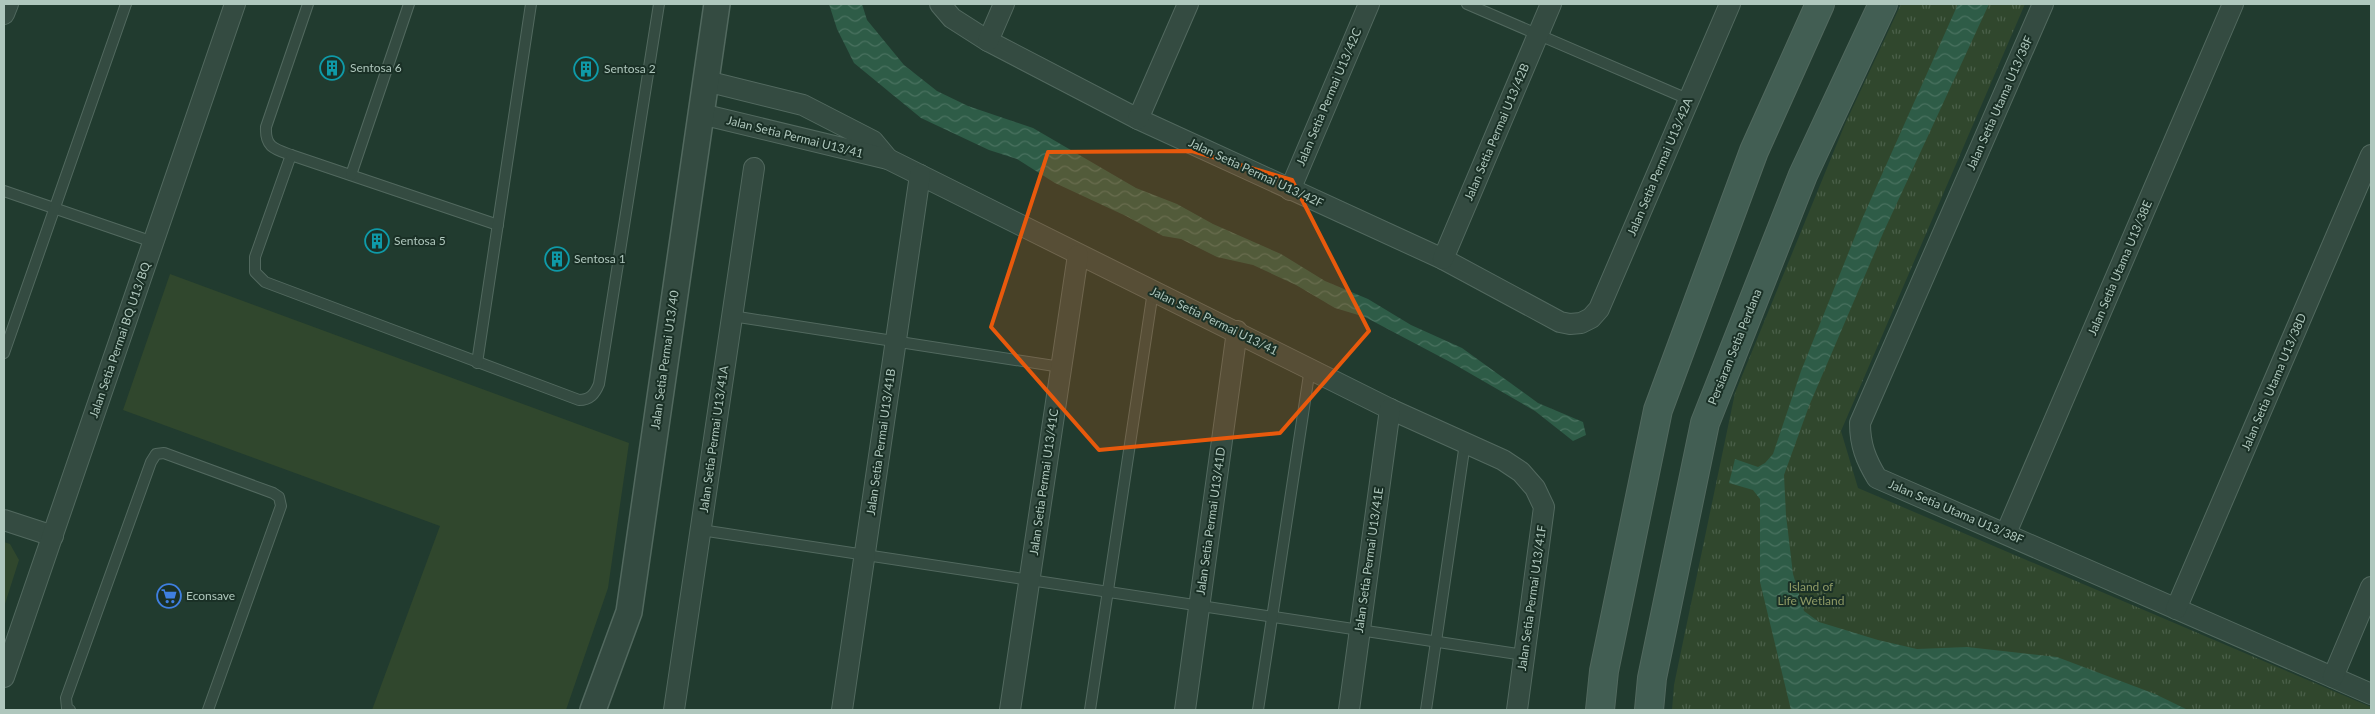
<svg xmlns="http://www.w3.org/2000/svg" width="2375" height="714" font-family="Lato,sans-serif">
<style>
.grass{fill:#30472d}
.park{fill:url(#park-tufts)}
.water{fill:url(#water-waves)}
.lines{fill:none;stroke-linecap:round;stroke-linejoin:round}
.service-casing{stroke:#52695f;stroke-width:12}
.minor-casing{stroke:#52695f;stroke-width:22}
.tertiary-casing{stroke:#52695f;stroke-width:28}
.secondary-casing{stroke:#52695f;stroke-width:30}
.service{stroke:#344b41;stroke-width:10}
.minor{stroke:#344b41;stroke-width:20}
.tertiary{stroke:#344b41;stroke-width:25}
.secondary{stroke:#425e53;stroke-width:28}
.marked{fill:#e8590c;fill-opacity:0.2;stroke:#e8590c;stroke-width:4;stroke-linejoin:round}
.labels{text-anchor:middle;stroke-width:4;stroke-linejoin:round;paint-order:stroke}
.poi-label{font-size:12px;fill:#afc7bd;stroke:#1a3026;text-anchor:start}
.street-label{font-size:12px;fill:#afc7bd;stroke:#1a3026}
.park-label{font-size:12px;fill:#8f9a65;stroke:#1a3026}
</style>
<defs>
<pattern id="park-tufts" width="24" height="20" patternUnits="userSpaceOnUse" patternTransform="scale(1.25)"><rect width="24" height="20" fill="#30472d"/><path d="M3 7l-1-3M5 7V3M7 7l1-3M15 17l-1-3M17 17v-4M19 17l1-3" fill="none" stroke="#4b604a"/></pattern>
<pattern id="water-waves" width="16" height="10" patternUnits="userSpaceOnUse" patternTransform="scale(1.25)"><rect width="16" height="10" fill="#2e5c47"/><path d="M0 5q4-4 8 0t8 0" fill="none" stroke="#4a7260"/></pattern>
</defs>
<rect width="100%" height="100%" fill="#213b2f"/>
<!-- grass -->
<g class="grass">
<polygon points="170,274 629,443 608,588 566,710 372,710 440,526 123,410"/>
<polygon points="4,542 10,544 19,560 4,607"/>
</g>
<!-- park -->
<polygon class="park" points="1901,4 2025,4 1841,431 1858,488 2371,707 2371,710 1672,710 1674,685 1735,393 1845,124"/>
<!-- water -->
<g class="water">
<polygon points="829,4 862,4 867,20 904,65 937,91 968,106 1033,128 1136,188 1177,204 1213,224 1281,254 1325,281 1368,299 1411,325 1462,348 1538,403 1583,422 1586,435 1573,441 1535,411 1452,363 1365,317 1335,308 1296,285 1253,265 1217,257 1181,239 1163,236 1126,216 1055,183 1017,159 989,150 921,118 854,63 837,29"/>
<polygon points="1958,4 1989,4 1884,231 1809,406 1784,475 1786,515 1793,574 1804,611 1819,622 1878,640 1917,649 1967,647 2057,657 2155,694 2188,710 1791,710 1760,582 1760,499 1753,490 1729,483 1735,459 1758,467 1765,463 1773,454 1801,371 1862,219"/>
</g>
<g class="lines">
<!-- service casing -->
<g class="service-casing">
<g id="service">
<path d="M308,4L266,127C265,147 274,149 291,155L255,257V272L265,282L579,400C590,400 595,394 599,384L659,4"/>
<polyline points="1467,4 1690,100"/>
<polyline points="291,155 498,225"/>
<polyline points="351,175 409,4"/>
<polyline points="4,191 153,242"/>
<polyline points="732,316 1061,367"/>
<polyline points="4,353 126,4"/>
<polyline points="477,363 531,4"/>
<polyline points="701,530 1524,655"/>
<polyline points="70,710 67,708 66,698 151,462 156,454 164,453 273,493 279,497 281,506 208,710"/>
<polyline points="1090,710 1153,291"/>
<polyline points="1258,710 1310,368"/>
<polyline points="1426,710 1465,443"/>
</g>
</g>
<!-- minor casing -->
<g class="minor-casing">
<g id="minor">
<polyline points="940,4 952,18 988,41 1138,119 1443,259 1560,322 1570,324 1581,323 1591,318 1599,309 1730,4"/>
<path d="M2043,4L1860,423C1860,445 1866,460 1877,478L2371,694"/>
<polyline points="4,14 8,4"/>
<polyline points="988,41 1004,4"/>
<polyline points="706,81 803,105 873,141 888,159"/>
<polyline points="701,114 888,159 1390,409 1503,460 1521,472 1535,488 1544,507 1517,710"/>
<polyline points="1138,119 1188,4"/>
<polyline points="1290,190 1369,4"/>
<polyline points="1443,259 1551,4"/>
<polyline points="4,520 53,536"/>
<polyline points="2006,533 2233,4"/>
<polyline points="2176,609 2371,155"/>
<polyline points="4,677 235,4"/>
<polyline points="2333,677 2371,587"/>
<polyline points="674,710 754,168"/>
<polyline points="842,710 920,175"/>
<polyline points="1010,710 1078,255"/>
<polyline points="1185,710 1237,331"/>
<polyline points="1349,710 1390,409"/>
</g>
</g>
<!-- tertiary casing -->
<g class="tertiary-casing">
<polyline id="tertiary" points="593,710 629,612 717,4"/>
</g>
<!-- secondary casing -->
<g class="secondary-casing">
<g id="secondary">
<polyline points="1600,710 1604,671 1658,410 1754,151 1820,4"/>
<polyline points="1649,710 1652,678 1705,423 1803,175 1883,4"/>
</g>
</g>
<!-- service -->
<use href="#service" class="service"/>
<!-- minor -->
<use href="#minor" class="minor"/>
<!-- tertiary -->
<use href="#tertiary" class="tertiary"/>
<!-- secondary -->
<use href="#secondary" class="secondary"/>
</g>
<!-- marked area -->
<path class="marked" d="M1192,151L1292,180L1369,331L1280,433L1099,450L991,327L1048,152Z"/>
<!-- icons -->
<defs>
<g id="building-ring" transform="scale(1.25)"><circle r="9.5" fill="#1a3026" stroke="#0f9aa8" stroke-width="1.5"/><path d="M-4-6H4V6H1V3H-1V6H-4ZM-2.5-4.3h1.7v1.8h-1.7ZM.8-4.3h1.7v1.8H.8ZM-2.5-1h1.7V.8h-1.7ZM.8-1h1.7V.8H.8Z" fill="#0f9aa8"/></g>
<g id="supermarket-ring" transform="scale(1.25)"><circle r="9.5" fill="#1a3026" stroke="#3f7fe0" stroke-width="1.5"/><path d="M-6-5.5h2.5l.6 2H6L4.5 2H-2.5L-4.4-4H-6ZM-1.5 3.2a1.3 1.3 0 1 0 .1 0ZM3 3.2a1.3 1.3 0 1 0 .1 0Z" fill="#3f7fe0"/></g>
</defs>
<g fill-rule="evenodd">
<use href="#building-ring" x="332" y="68"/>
<use href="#building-ring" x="586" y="69"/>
<use href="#building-ring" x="377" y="241"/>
<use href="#building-ring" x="557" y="259"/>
<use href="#supermarket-ring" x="169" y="596"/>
</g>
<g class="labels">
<!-- poi labels -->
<g class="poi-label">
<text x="350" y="72">Sentosa 6</text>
<text x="604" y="73">Sentosa 2</text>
<text x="394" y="245">Sentosa 5</text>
<text x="574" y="263">Sentosa 1</text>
<text x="186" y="600">Econsave</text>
</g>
<!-- street labels -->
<g class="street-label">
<text transform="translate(1329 97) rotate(-67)" y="4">Jalan Setia Permai U13/42C</text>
<text transform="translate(2000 103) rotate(-66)" y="4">Jalan Setia Utama U13/38F</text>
<text transform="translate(1497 132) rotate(-67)" y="4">Jalan Setia Permai U13/42B</text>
<text transform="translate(795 137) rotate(14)" y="4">Jalan Setia Permai U13/41</text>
<text transform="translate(1660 167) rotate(-67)" y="4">Jalan Setia Permai U13/42A</text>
<text transform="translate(1256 173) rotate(25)" y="4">Jalan Setia Permai U13/42F</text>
<text transform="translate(2120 268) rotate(-67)" y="4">Jalan Setia Utama U13/38E</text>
<text transform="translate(1214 321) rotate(26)" y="4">Jalan Setia Permai U13/41</text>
<text transform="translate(120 340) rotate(-71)" y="4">Jalan Setia Permai BQ U13/BQ</text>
<text transform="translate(1735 347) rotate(-68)" y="4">Persiaran Setia Perdana</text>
<text transform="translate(665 360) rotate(-82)" y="4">Jalan Setia Permai U13/40</text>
<text transform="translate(2274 382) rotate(-67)" y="4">Jalan Setia Utama U13/38D</text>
<text transform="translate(714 439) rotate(-82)" y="4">Jalan Setia Permai U13/41A</text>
<text transform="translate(881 442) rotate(-82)" y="4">Jalan Setia Permai U13/41B</text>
<text transform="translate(1044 482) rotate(-82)" y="4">Jalan Setia Permai U13/41C</text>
<text transform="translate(1956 512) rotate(23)" y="4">Jalan Setia Utama U13/38F</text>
<text transform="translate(1211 521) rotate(-82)" y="4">Jalan Setia Permai U13/41D</text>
<text transform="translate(1369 560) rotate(-82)" y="4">Jalan Setia Permai U13/41E</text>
<text transform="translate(1532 598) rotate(-82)" y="4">Jalan Setia Permai U13/41F</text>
</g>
<!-- park labels -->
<g class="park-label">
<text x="1811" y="591">Island of<tspan x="1811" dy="14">Life Wetland</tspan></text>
</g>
</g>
<!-- border -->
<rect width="2375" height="714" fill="none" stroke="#afc7bd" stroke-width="10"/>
</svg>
